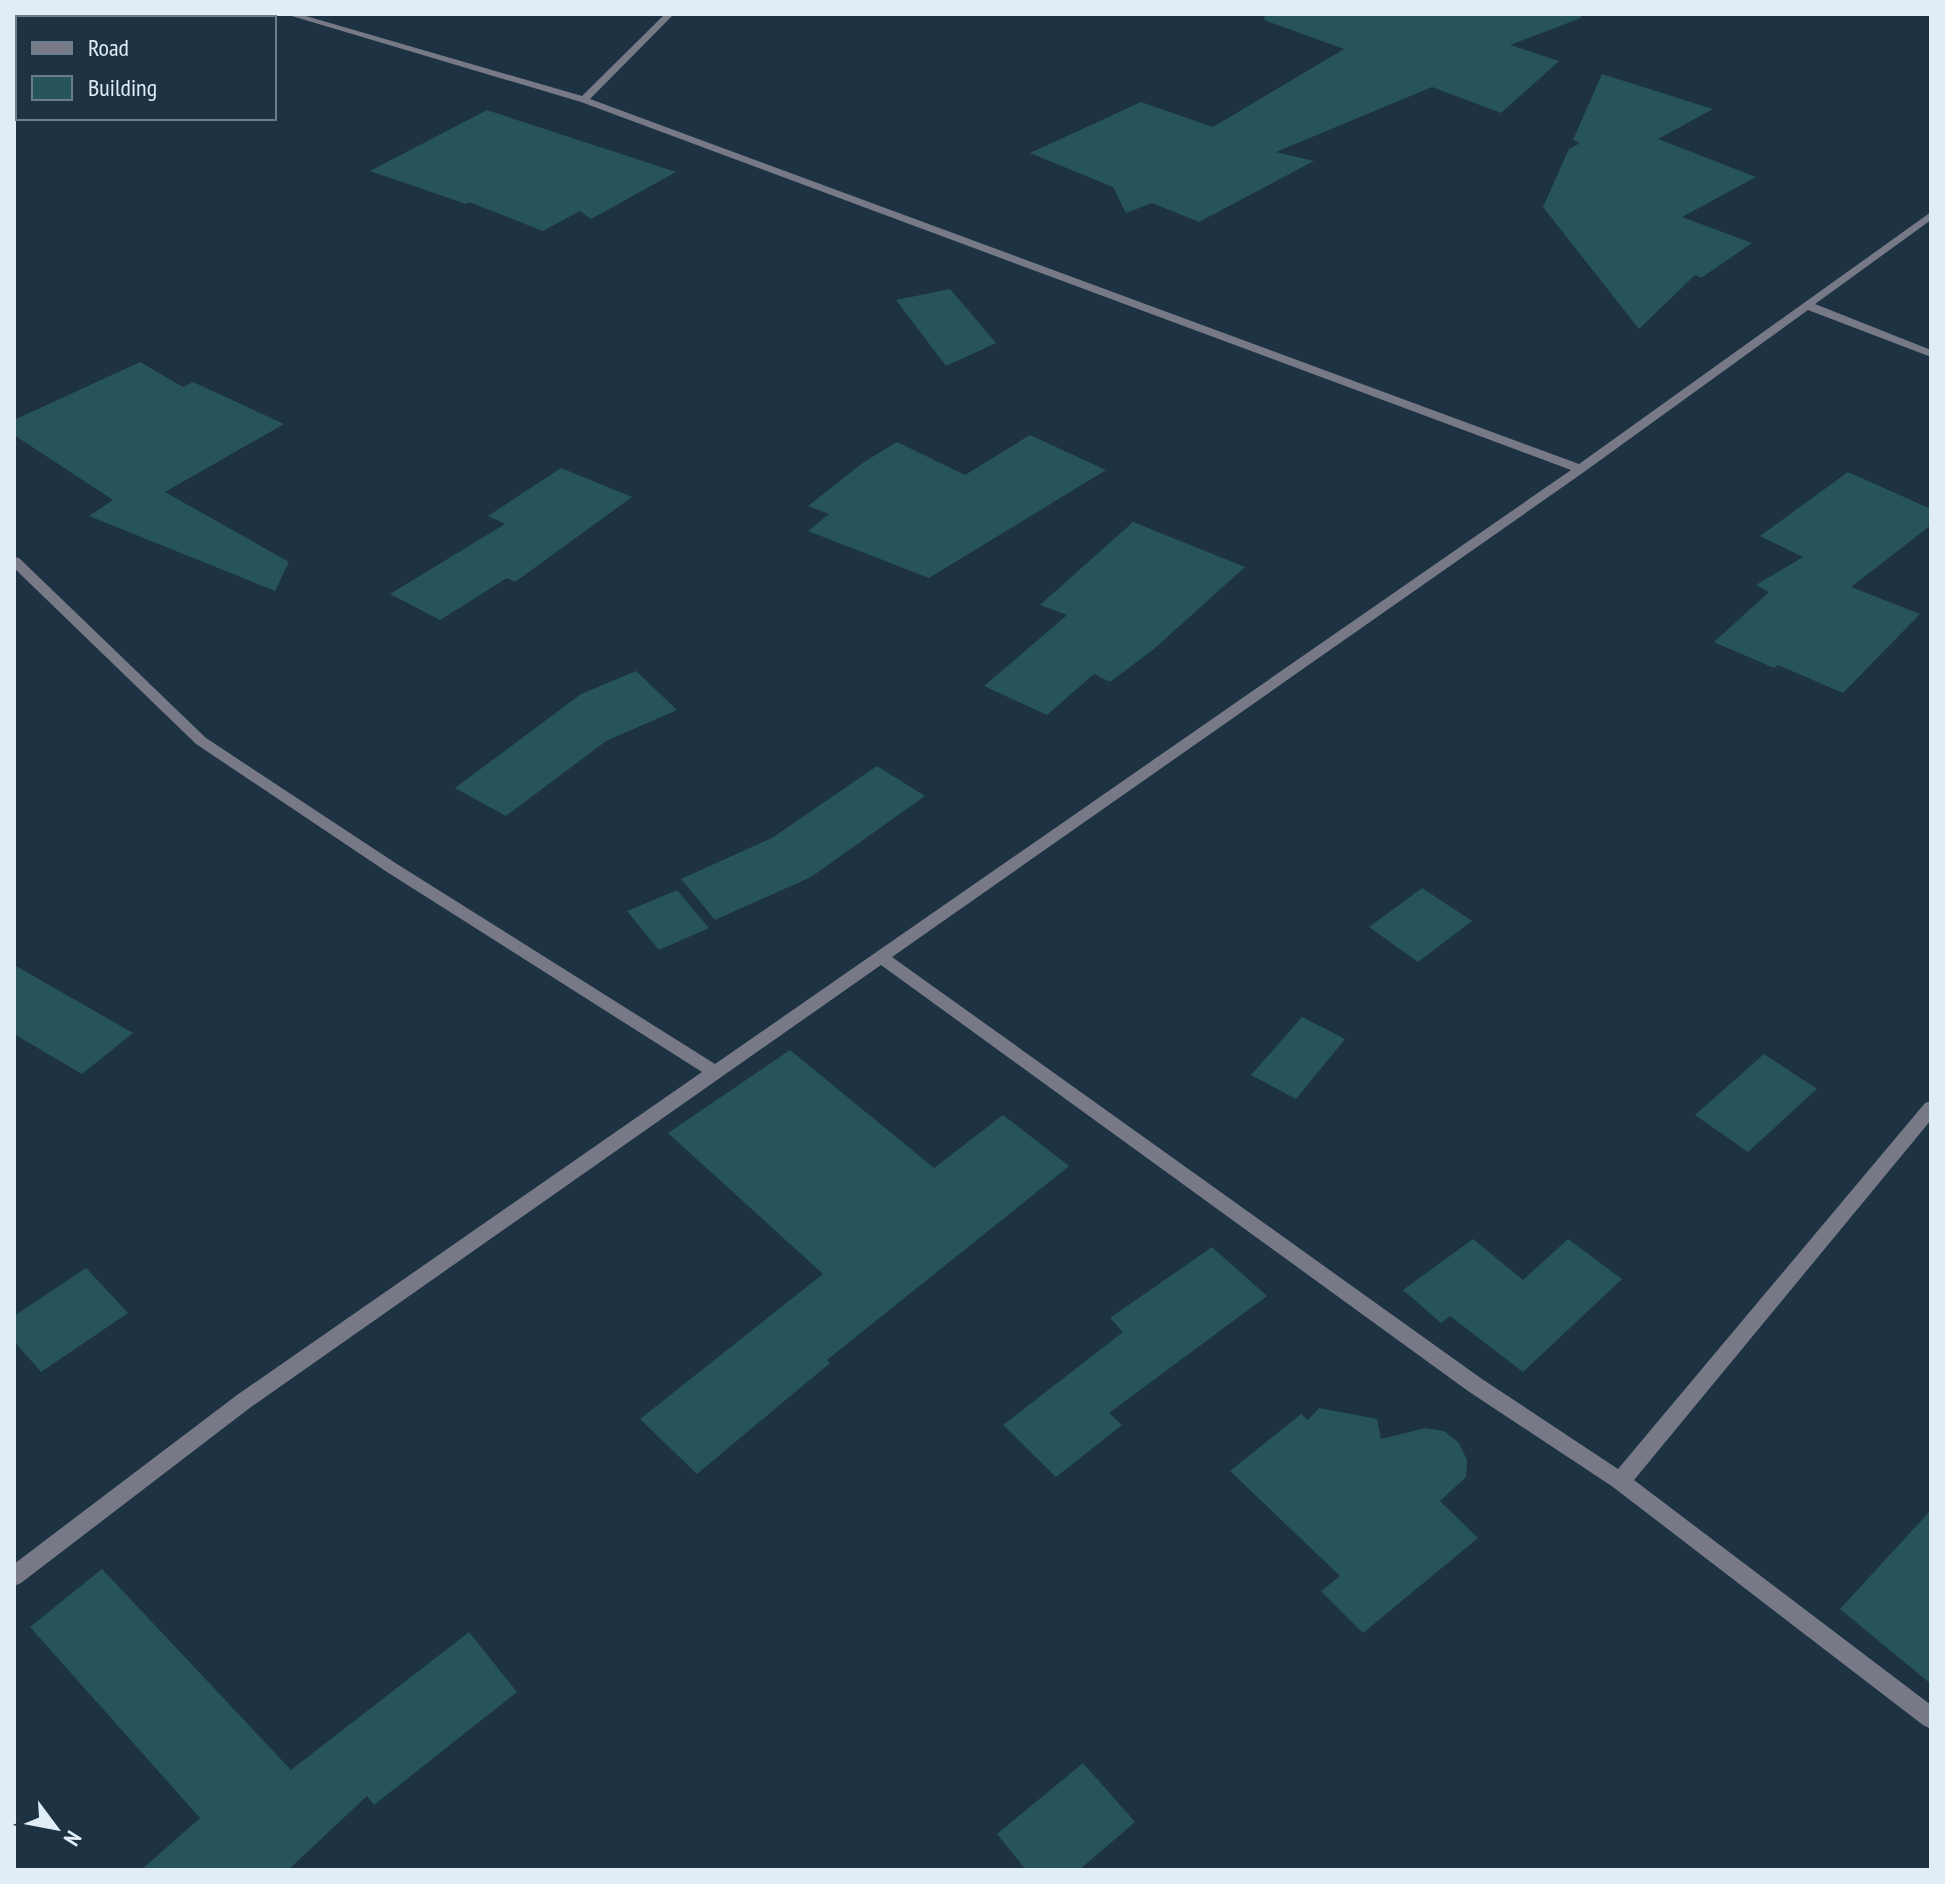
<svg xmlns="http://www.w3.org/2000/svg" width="1945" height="1884" font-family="'PT Sans Narrow',sans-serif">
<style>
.building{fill:#27545c}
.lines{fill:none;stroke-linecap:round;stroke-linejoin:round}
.street{fill:#777a86;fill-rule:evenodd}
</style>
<rect width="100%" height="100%" fill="#1d3242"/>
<!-- building -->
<g class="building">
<polygon points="1265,14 1581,14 1581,18 1510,45 1559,61 1501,113 1432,87 1276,152 1314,161 1199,222 1152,203 1126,213 1113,187 1030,153 1141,102 1213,127 1344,49 1264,20"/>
<polygon points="1602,74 1713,109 1658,139 1756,177 1682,217 1752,243 1701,278 1695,275 1639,329 1543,207 1569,149 1580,143 1573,140"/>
<polygon points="487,110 676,172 591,219 580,211 543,231 469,202 466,204 370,171"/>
<polygon points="950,289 996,343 946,366 896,300"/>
<polygon points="140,362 183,387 193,382 284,424 165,492 289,562 275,591 89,516 113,500 14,435 14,420"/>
<polygon points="1030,435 1106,470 929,578 808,531 829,514 808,506 864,462 897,442 965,475"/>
<polygon points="561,468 632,497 515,582 507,578 440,620 390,594 505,524 488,516"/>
<polygon points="1848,472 1931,509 1931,525 1851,587 1920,614 1843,693 1778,665 1774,668 1714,642 1769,592 1756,585 1803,557 1760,536"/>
<polygon points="1133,522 1245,567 1154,649 1110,682 1094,674 1047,715 984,686 1067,615 1040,605"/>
<polygon points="636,671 677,710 606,741 506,816 455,788 581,694"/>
<polygon points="877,766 925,796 811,877 715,920 681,879 772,838"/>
<polygon points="1422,888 1472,921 1418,962 1369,927"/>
<polygon points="677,890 709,928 659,950 627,911"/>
<polygon points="14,965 133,1033 82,1074 14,1034"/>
<polygon points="1302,1017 1345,1039 1296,1099 1251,1075"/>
<polygon points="790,1050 934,1168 1003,1115 1069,1166 827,1360 830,1363 697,1474 640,1419 823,1274 668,1133"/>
<polygon points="1764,1054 1817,1089 1748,1152 1695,1115"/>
<polygon points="1473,1239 1523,1280 1568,1239 1622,1279 1523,1372 1450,1316 1441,1323 1403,1290"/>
<polygon points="1212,1247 1267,1296 1109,1413 1122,1425 1056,1477 1003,1425 1123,1332 1110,1318"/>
<polygon points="86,1268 128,1313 41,1372 14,1341 14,1316"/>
<polygon points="1319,1408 1377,1419 1381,1439 1425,1428 1444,1431 1459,1443 1467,1460 1466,1477 1440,1501 1478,1538 1363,1633 1321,1591 1340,1576 1230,1471 1301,1414 1308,1420"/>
<polygon points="1931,1510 1931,1684 1840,1609"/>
<polygon points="102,1569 291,1770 469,1632 517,1692 374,1805 367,1796 288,1870 141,1870 200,1818 30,1627"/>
<polygon points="1083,1763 1135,1822 1079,1870 1026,1870 997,1834"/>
</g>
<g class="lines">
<!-- street -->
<polygon class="street" points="285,14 299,14 582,96 665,14 674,14 590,99 1579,464 1931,212 1931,220 1815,304 1931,350 1931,357 1808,310 1584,472 892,957 1482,1379 1618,1469 1925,1103 1931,1101 1931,1120 1634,1480 1931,1705 1931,1729 1923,1725 1613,1487 1468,1391 881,965 251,1407 21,1583 14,1586 14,1564 237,1395 702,1072 387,872 196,744 14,568 14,557 19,558 206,738 397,864 715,1064 1571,470 581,102"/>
</g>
<!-- border -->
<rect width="1945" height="1884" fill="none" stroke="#e0edf7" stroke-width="32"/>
<!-- legend -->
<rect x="16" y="16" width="260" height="104" fill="#1d3242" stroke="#6b7d8a" stroke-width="2"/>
<rect x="32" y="42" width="40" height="12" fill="#777a86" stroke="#6b7d8a" stroke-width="2"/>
<text x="88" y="56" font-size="24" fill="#e0edf7">Road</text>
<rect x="32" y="76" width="40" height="24" fill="#27545c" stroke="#6b7d8a" stroke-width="2"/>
<text x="88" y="96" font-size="24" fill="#e0edf7">Building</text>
<!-- north arrow -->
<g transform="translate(56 1828) rotate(122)" stroke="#1d3242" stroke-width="6" paint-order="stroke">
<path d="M0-6L14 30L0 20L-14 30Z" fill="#e0edf7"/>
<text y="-12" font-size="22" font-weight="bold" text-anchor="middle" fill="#e0edf7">N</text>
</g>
</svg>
